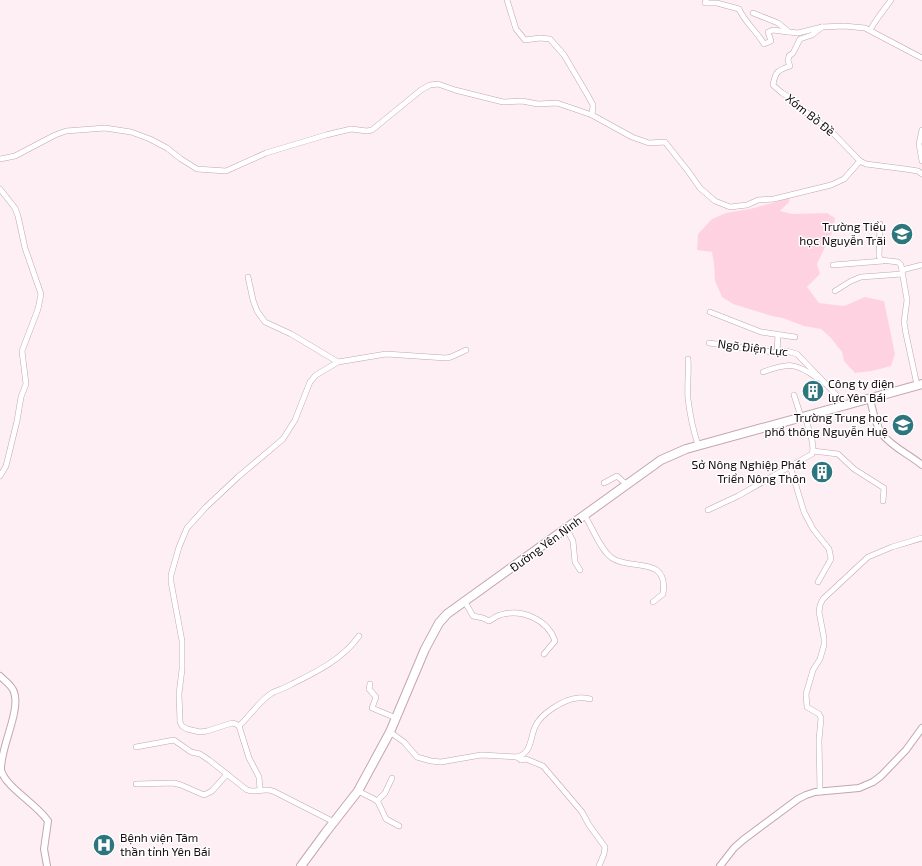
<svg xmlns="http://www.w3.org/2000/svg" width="922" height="866" font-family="'Exo 2',sans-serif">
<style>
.green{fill:#ffd2e2}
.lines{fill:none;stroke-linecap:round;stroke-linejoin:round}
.minor-casing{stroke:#c5a5b0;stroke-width:6}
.tertiary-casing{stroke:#c5a5b0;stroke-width:8}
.primary-casing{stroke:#c5a5b0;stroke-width:10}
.minor{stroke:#fff;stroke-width:5}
.tertiary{stroke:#fff;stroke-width:6}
.primary{stroke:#fff;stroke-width:8}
.labels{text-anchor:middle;stroke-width:3;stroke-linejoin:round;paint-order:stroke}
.street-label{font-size:12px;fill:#150a0f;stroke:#fff}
.poi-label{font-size:12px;fill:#150a0f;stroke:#fff;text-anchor:end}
</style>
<rect width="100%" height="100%" fill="#feeff4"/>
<!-- green -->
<polygon class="green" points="790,198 789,202 780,211 792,214 827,213 835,218 833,230 817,264 820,274 807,287 819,303 844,306 865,297 884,301 895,354 891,366 872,371 855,373 844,361 842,352 831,338 821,329 804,326 783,318 772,316 733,304 722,297 715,281 714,264 712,252 697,250 698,234 712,219 726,213 750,209"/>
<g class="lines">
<!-- minor casing -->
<g class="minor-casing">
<g id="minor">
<polyline points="507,0 516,29 525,40 540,38 550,39 564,55 587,94 593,105 592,115"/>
<path d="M706,0L705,3H717L739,9C746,24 756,30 764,44L771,41L768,32L773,30L788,32"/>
<polyline points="753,13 778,23 789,32 798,33 822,27 844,26 865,28 922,58"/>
<path d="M822,27L812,35L800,39L793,53L789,56L788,61L790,66C778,70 775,72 773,85L782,93L787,96L791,97L803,110L831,131L860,161L866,164L905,169L918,171L922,174"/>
<polyline points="870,30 877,19 891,0"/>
<polyline points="922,130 919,144 922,161"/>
<polyline points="0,159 15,156 55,135 66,131 105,128 131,132 150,139 167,148 181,159 197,169 226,171 266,153 326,135 351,129 367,131 372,130 421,90 430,85 438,84 455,90 503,102 522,101 538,104 557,103 592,115 632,137 649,143 665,142 688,171 700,188 715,201 730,207 747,205 758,200 774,199 831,185 844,179 860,161"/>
<polyline points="0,189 15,208 18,216 25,248 41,294 38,309 22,351 26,384 21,397 17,421 6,466 0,476"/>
<polyline points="880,224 879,256 881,260 898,262 901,265 907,300 904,322 906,334 917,385"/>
<polyline points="833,265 883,261"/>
<polyline points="902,270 922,265"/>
<polyline points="248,277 253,300 257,311 265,322 291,334 338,362 386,354 446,358 451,357 466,350"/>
<polyline points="835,291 851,281 861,277 902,274"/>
<polyline points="710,312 761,332 795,337"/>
<polyline points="709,343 779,353 787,351 797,354 846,405"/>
<polyline points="777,352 778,335"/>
<path d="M688,359C689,372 687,386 688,399C690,415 693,430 698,445"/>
<path d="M763,372C788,363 795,362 817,378"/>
<polyline points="794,395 801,417"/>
<polyline points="813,451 838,454 854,469 884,488 883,501"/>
<polyline points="790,466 804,512 813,529 829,549 831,559 818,582"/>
<polyline points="604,483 617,476 627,485"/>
<path d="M708,510L738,496L812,454C816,445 807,426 805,416"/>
<path d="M585,516C592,527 601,551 612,558C631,571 669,555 663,594L653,602"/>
<polyline points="566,528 573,541 575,562 580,570"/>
<path d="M465,602L473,616L483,618L489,621C493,619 496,616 500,615C522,608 548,620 555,641L544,654"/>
<polyline points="370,684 369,689 376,697 372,708 396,718"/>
<path d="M239,726C250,716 259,701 272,693C278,690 285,688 292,684C316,672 343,659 359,636"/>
<path d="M390,732L404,742L417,757L431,761L441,762L481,755L517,757C532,753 530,738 535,727C540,714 564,699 578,698C582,697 586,698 590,699"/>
<path d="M136,747L174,740L191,752L200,754L209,760L247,790C255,793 264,788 273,791L334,822"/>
<polyline points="517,757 521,760 526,759 543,766 582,812 589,825 605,847 604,854 599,866"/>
<polyline points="136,784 174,783 181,785 204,795 212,791 227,774"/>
<polyline points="260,789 259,777 249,758 239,726 236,724 232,723 207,731 200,732 187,729 182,726 180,722 179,694 182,669 182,641 171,582 171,575 179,547 187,528 206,507 238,477 283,439 295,420 310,382 316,375 338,362"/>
<polyline points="358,791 374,799 378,802 386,819 399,826"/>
<polyline points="820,792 819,740 821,718 819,714 807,707 806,694 813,670 820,659 824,645 824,638 819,612 820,605 823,599 868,557 892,547 922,538"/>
<polyline points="377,801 385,793 392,778"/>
</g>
</g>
<!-- tertiary casing -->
<g class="tertiary-casing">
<g id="tertiary">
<path d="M870,399C873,411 875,424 882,434C892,447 910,455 922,465"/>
<path d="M0,676C5,681 12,685 14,692C21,711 0,748 1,770C6,788 36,803 48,821L44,849L47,866"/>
<polyline points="720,866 734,848 743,840 798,799 806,795 815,792 859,788 873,782 881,776 906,750 922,728"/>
</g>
</g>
<!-- primary casing -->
<g class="primary-casing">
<polyline id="primary" points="301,866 326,832 358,791 390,732 425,649 439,623 447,614 661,460 686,449 922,384"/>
</g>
<!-- minor -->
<use href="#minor" class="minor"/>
<!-- tertiary -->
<use href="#tertiary" class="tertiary"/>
<!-- primary -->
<use href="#primary" class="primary"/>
</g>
<!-- icons -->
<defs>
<g id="school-disc" transform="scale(1.15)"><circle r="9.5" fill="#2d767d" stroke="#fff"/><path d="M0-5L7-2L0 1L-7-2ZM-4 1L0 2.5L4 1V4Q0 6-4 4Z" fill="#fff"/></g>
<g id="building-disc" transform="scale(1.15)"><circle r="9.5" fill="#2d767d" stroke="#fff"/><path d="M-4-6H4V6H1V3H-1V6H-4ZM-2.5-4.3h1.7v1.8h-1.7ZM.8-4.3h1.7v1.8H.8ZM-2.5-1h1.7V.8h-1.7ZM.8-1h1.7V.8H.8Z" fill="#fff"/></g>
<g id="hospital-disc" transform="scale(1.15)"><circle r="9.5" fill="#2d767d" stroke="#fff"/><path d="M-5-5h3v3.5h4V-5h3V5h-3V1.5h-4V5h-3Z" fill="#fff"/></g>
</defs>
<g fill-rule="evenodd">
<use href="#school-disc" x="902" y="234"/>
<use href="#building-disc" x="813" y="391"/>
<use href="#school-disc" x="903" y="425"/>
<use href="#building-disc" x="822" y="472"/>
<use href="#hospital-disc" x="104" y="845"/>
</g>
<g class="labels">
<!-- street labels -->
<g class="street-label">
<text transform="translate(810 115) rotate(39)" y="4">Xóm Bồ Đề</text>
<text transform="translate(753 348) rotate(7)" y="4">Ngõ Điện Lực</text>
<text transform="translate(546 544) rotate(-36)" y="4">Đường Yên Ninh</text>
</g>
<!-- poi labels -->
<g class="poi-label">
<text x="886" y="231">Trường Tiểu<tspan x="886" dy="14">học Nguyễn Trãi</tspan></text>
<text x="828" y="388" text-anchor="start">Công ty điện<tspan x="828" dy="14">lực Yên Bái</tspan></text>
<text x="888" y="422">Trường Trung học<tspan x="888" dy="14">phổ thông Nguyễn Huệ</tspan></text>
<text x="806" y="469">Sở Nông Nghiệp Phát<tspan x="806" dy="14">Triển Nông Thôn</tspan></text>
<text x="120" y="842" text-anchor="start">Bệnh viện Tâm<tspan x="120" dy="14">thần tỉnh Yên Bái</tspan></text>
</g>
</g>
</svg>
